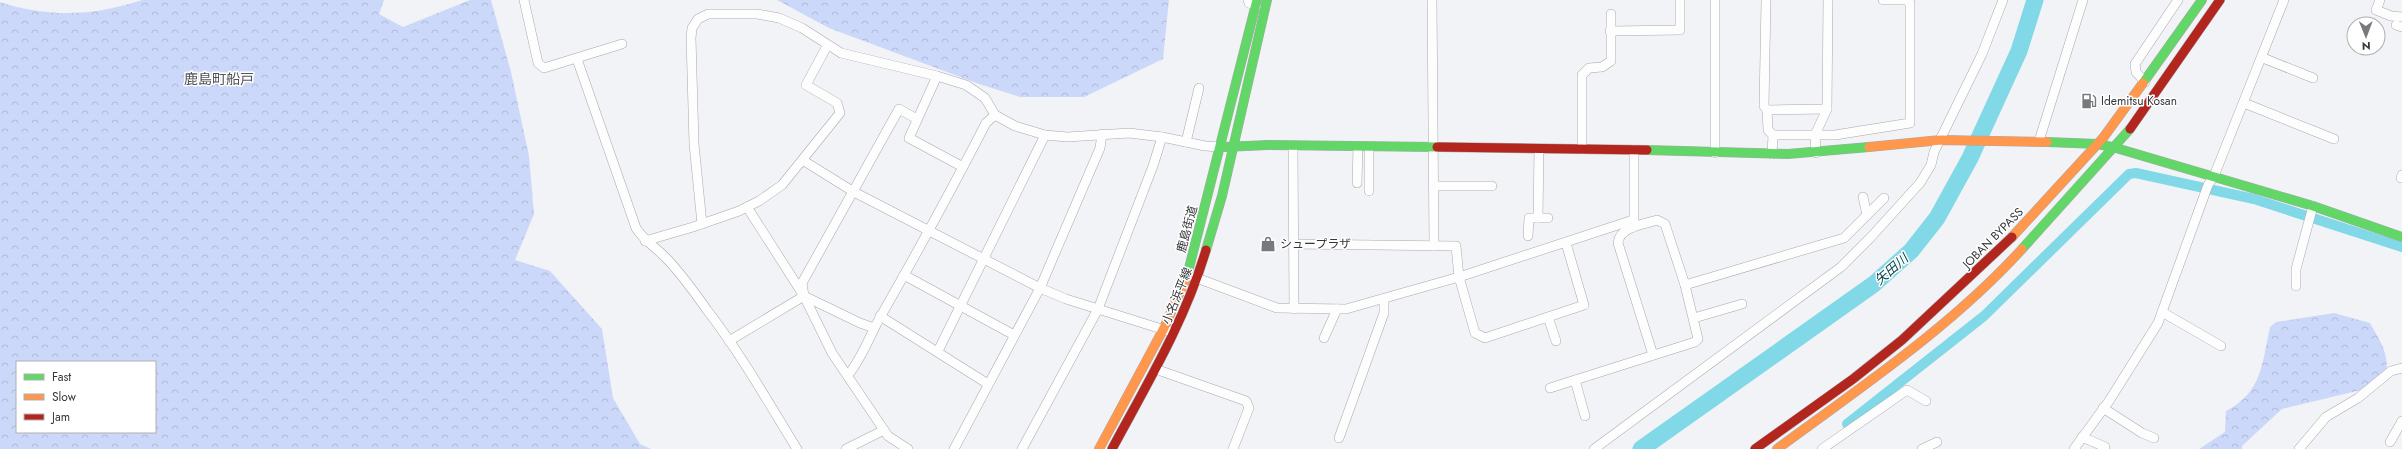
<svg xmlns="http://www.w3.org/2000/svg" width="2402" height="449" font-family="Jost,'Noto Sans JP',sans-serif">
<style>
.forest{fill:url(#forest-crowns);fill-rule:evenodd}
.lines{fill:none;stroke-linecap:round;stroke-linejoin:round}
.canal{stroke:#81d8e6;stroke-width:10}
.river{stroke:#81d8e6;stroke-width:17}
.street-casing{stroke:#a8a9ac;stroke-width:10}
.fast-casing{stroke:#a8a9ac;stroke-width:10}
.slow-casing{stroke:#a8a9ac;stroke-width:10}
.jam-casing{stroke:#a8a9ac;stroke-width:10}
.street{stroke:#fdfdfe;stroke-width:9}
.fast{stroke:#63d668;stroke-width:9}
.slow{stroke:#ff974d;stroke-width:9}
.jam{stroke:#b3261e;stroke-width:9}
.labels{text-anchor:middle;stroke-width:3;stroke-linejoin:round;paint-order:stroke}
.poi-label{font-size:12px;fill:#36373a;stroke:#fff;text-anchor:start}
.street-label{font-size:12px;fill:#36373a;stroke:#fff}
.water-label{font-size:13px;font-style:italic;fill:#0c454d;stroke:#fff}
.quarter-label{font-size:14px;fill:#505258;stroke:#fff}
</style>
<defs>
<pattern id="forest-crowns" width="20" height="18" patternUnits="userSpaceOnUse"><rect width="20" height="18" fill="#ccd8fa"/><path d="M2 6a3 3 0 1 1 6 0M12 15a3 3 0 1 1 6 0" fill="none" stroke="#b0bad7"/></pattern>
</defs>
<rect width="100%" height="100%" fill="#f2f3f7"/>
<!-- forest -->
<g class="forest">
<path d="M142,0H384L379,14L403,27L470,0H491L511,72L529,156L534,214L515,260L550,271L602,329L613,398L640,444L651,449H0V2C48,18 95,16 142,0ZM17,362H155V432H17Z"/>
<polygon points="777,0 1169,0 1163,59 1084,97 1020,97 979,84 829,28"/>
<path d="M2334,313L2370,323C2381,343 2392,357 2384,380L2365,389L2282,409L2242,446V449H2199L2225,432L2226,411C2263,392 2262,362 2270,327L2276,322Z"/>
</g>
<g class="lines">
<!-- canal -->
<polyline class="canal" points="1847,424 1984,316 2129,174 2136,173 2254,199 2402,247"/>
<!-- river -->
<polyline class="river" points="1641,449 1874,284 1911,251 1937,218 1970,158 2019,51 2035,0"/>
<!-- street casing -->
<g class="street-casing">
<g id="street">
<polyline points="524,0 538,63 544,68 622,44"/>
<polyline points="1248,0 1249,3 1256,6"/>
<polyline points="1432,0 1434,246"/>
<polyline points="1715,0 1715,153"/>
<polyline points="1766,0 1764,106 1767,110 1827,109"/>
<polyline points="2380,0 2376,10 2391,16 2402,17"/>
<polyline points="2396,25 2402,27"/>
<polyline points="1610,31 1680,30 1680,0"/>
<polyline points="2263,58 2313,78"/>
<path d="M577,59L636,228C645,242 656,247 668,260C682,275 695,293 707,310C741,354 768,402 797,449"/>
<polyline points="937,76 909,138 963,167"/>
<polyline points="2145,82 2136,72 2135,64 2178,0"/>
<polyline points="2244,103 2334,139"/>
<polyline points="1767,110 1768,130 1773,135 1772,154"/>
<polyline points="1773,135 1835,135 1910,123 1910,3 1906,0 1883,0"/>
<polyline points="2039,141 2083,0"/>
<polyline points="1186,142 1199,88"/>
<polyline points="1293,146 1294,309"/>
<polyline points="1582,149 1582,75 1589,68 1602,67 1611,61 1611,14"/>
<polyline points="1634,150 1634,226"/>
<polyline points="1816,153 1815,135 1827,109 1828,0"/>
<polyline points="804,161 854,192 1040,288 1066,299 1168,331"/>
<polyline points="2401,178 2402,175"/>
<polyline points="1357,183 1358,147"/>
<polyline points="1434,186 1492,186"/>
<polyline points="1369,191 1369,147"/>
<polyline points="1863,197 1867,215"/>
<polyline points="747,207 804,296 832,353 888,436 908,449"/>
<polyline points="1538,218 1539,149"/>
<polyline points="702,224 694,144 691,38 692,28 698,19 708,14 757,14 779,18 802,28 841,53 937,76 966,85 985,98 995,115 1015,126 1045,135 1067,137 1129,133 1162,137 1205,146 1221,147"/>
<polyline points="1528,236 1529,218 1548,218"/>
<polyline points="645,241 693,227 739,211 759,201 782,185 840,113 837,103 806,85 827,46"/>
<polyline points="1293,244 1456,246 1459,277 1475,333 1485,338 1584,305 1566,243"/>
<polyline points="904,275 1014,335"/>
<polyline points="1194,277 1277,308 1346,309 1459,277 1633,220"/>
<polyline points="1685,285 1844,238 1884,198"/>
<polyline points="2296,286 2296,269 2313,206"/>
<polyline points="2162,312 2221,346"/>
<polyline points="880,316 988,384"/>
<polyline points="1548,317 1556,341"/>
<polyline points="1694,318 1742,304"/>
<polyline points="874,328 860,323 804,296 802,283 899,109 917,119"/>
<polyline points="1324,338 1337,309"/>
<polyline points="729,341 804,296"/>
<polyline points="938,351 1045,135"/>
<polyline points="1161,371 1246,401 1249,408 1233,449"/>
<path d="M848,375C863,357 870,334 882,314C918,251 953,187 986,123L995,115"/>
<polyline points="1575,380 1585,416"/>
<path d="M1550,388L1695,342L1698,339L1685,285L1665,224L1657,220C1645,224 1619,227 1618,243L1653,355"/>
<polyline points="2103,408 2142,433 2154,438"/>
<polyline points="2082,437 2105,447"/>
<polyline points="1339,438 1384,313 1384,299"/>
<polyline points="2390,442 2402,421"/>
<polyline points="846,449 884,430"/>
<polyline points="954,449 1040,288 1100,148 1102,134"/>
<polyline points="1022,449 1098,309 1153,166 1162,137"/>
<polyline points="1594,449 1841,267 1871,237 1920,183 1931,165 1934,152 1982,54 2003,0"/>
<polyline points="1822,449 1907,390 1926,401"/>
<polyline points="1922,449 1937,442"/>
<polyline points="2074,449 2109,401 2158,323 2208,185 2214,176 2284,0"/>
<polyline points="2299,449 2326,417 2358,398 2391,371 2402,368"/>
</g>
</g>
<!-- fast casing -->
<g class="fast-casing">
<g id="fast">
<polyline points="2143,83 2202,0"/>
<polyline points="2047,142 2098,144 2116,148 2313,206 2402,237"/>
<polyline points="1224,147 1268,145 1437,147"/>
<polyline points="1647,150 1788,154 1869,147"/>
<polyline points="2022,249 2130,129"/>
<polyline points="1206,250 1222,196 1267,0"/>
<polyline points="1187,276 1257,0"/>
</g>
</g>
<!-- slow casing -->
<g class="slow-casing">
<g id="slow">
<polyline points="1869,147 1941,140 2047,142"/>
<polyline points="2012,237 2103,138 2143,83"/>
<polyline points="1099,449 1164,328 1187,276"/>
<path d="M1777,449C1861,387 1951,327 2022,249"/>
</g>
</g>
<!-- jam casing -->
<g class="jam-casing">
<g id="jam">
<polyline points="2130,129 2220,0"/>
<polyline points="1437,147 1647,150"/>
<path d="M1112,449C1147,384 1185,321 1206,250"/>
<polyline points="1755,449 1853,379 1902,340 2012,237"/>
</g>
</g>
<!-- street -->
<use href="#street" class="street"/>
<!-- fast -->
<use href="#fast" class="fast"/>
<!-- slow -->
<use href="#slow" class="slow"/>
<!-- jam -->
<use href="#jam" class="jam"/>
</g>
<!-- icons -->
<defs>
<g id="fuel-bare" transform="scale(1.2)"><path d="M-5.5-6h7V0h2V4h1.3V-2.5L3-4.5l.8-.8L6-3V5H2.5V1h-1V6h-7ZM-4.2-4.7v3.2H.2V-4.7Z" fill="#78797c" stroke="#fff" stroke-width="2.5" paint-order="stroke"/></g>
<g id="shop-bare" transform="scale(1.2)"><path d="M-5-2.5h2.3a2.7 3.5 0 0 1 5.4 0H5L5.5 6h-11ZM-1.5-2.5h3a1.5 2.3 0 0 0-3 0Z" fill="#78797c" stroke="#fff" stroke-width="2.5" paint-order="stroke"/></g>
</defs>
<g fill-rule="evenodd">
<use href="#fuel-bare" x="2089" y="101"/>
<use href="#shop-bare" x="1268" y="244"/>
</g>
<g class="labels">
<!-- poi labels -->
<g class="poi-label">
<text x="2101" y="105">Idemitsu Kosan</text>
<text x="1280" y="248">シュープラザ</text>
</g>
<!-- street labels -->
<g class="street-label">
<text transform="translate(1187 229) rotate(-75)" y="4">鹿島街道</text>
<text transform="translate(1993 238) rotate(-45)" y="4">JOBAN BYPASS</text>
<text transform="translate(1177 296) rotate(-68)" y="4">小名浜平線</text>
</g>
<!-- water labels -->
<g class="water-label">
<text transform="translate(1891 269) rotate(-41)" y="5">矢田川</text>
</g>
<!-- quarter labels -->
<g class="quarter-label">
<text x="219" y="84">鹿島町船戸</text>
</g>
</g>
<!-- legend -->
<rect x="16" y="361" width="140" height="72" fill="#ffffff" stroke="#afafb0"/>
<rect x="24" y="374" width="20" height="6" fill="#63d668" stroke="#afafb0"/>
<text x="52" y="381" font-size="12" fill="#36373a">Fast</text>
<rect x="24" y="394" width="20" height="6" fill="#ff974d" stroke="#afafb0"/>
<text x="52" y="401" font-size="12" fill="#36373a">Slow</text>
<rect x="24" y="414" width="20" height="6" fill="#b3261e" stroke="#afafb0"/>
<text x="52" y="421" font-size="12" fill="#36373a">Jam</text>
<!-- north arrow -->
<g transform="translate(2366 36) rotate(179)"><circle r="19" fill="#ffffff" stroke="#afafb0"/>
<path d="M0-3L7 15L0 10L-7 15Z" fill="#78797c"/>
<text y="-6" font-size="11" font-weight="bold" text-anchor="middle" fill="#36373a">N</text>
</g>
</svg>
